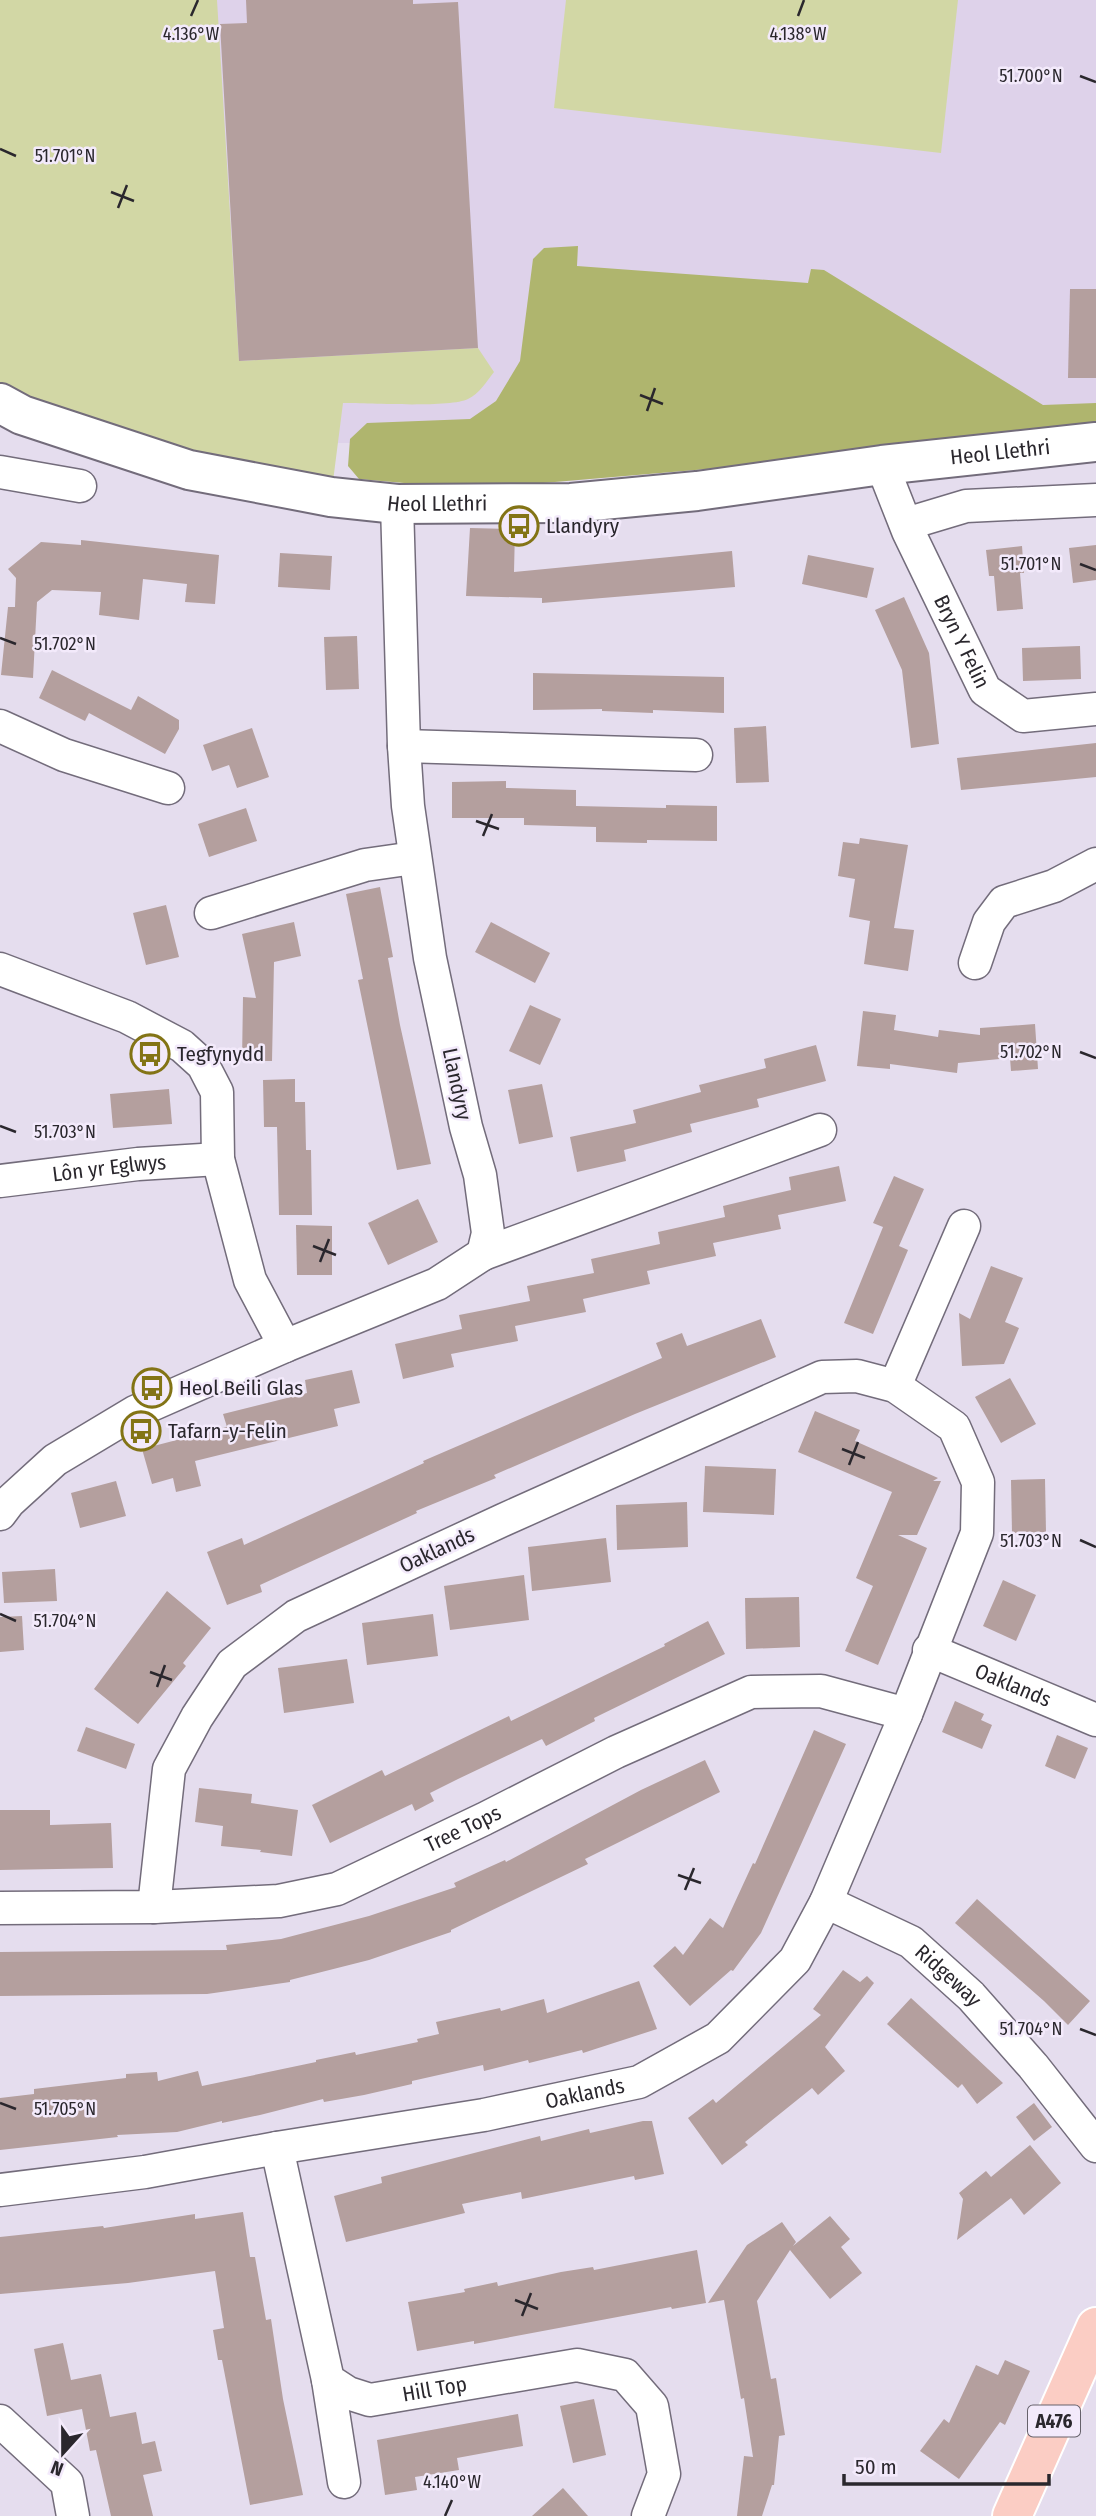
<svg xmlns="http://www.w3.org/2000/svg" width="1096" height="2516" font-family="'Fira Sans Condensed',sans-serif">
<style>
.built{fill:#ded2ea}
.green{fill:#d2d7a5}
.forest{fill:#afb56e}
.building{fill:#b49f9e}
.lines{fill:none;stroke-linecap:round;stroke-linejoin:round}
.minor-casing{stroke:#736c7b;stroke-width:35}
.secondary-casing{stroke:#736c7b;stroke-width:42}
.primary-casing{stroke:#fff;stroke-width:42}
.minor{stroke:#fff;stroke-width:32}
.secondary{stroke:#fff;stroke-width:38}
.primary{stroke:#fbcdc4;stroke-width:38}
.ticks{fill:none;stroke:#2a272d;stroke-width:2.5}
.labels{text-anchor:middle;stroke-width:5;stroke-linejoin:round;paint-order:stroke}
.shield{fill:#f3eafb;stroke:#66626b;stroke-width:2}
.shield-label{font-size:19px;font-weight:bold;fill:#2a272d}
.street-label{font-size:21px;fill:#2a272d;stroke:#f3eafb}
.poi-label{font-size:21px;fill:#2a272d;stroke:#f3eafb;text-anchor:start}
.ticks-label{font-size:18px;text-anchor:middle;fill:#2a272d;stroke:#f3eafb;stroke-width:5;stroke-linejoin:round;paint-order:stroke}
</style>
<rect width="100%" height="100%" fill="#e5ddee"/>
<!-- built -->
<polygon class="built" points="182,0 1096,0 1096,420 573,481 512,481 352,443 331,443 232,426"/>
<!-- green -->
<g class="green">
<path d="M0,0H217L239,361L478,348L494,372C487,381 479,394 468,399C450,408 368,403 343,403L331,497L0,403Z"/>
<polygon points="566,0 958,0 941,153 554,108"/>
</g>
<!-- forest -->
<polygon class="forest" points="578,246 577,266 808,283 811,269 824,270 1043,405 1096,403 1096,431 707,469 472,489 359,479 348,466 350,439 367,423 470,419 496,401 520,361 533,259 544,248"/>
<!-- building -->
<g class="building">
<polygon points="246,0 413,0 413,4 458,2 478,348 239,361 220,24 247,23"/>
<polygon points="1070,289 1096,289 1096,378 1068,378"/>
<polygon points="470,528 515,529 514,572 732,551 735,587 542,603 542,598 466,596"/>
<polygon points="81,540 219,555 215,604 185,602 187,584 143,579 139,620 99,615 101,592 52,590 37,602 33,678 1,675 8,607 15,607 16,578 8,569 41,542 81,545"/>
<polygon points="1096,545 1096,580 1073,583 1069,548"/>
<polygon points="1022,546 1024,573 1020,573 1023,609 997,611 994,576 989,576 986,550"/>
<polygon points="280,553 332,556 330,590 278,587"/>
<polygon points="808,555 874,568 867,598 802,584"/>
<polygon points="904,597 929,653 939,744 911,748 902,670 875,610"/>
<polygon points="357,636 359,689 326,690 324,637"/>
<polygon points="1080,646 1081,679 1023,681 1022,648"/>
<polygon points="52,670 131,710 138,696 179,720 179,729 165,754 89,713 85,721 39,698"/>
<polygon points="533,673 724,677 724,713 653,710 653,713 602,711 602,709 533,710"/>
<polygon points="766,726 769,782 736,783 734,728"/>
<polygon points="252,728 269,777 237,788 229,765 212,771 203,745"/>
<polygon points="1096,743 1096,777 961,790 957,758"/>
<polygon points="506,781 506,788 576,790 576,806 666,808 666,805 717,806 717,841 647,840 647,843 596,842 596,827 524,825 524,818 452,818 452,782"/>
<polygon points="246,808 257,841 209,857 198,824"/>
<polygon points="860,838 908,845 894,928 914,930 908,971 864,964 870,921 849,917 855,879 838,876 843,842 859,844"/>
<polygon points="380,887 393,957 388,958 400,1025 431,1164 397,1170 358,980 363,979 346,894"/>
<polygon points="166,905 179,957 146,965 133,913"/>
<polygon points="294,922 301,956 274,962 272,1061 242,1061 243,997 256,998 242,934"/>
<polygon points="491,922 550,953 535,983 475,952"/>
<polygon points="530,1005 561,1019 540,1065 509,1051"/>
<polygon points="863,1011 896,1015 894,1030 938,1037 939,1030 980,1035 980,1028 1035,1024 1038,1069 1011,1071 1010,1058 958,1063 957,1073 890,1064 890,1069 857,1066"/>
<polygon points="816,1045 826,1081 757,1099 759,1107 690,1124 692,1132 624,1150 626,1161 577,1172 570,1137 636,1123 633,1110 701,1092 699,1085 766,1068 764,1059"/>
<polygon points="295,1079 295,1102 305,1102 306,1150 311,1150 312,1215 279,1215 277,1127 264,1127 263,1080"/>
<polygon points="542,1084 553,1137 519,1144 508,1090"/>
<polygon points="169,1089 172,1124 113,1128 110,1094"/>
<polygon points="839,1166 846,1201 778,1215 781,1229 713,1243 716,1256 647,1271 650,1284 583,1299 586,1312 515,1326 518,1341 451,1354 454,1367 403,1379 395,1344 462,1329 459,1315 530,1301 527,1286 594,1273 591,1259 660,1244 658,1232 725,1217 723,1206 791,1190 789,1177"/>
<polygon points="894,1176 924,1189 899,1246 908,1250 873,1334 844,1323 883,1227 873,1223"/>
<polygon points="418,1199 438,1242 388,1265 368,1223"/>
<polygon points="296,1225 332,1226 332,1275 297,1275"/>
<polygon points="991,1266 1023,1278 1005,1322 1019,1328 1004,1364 962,1366 959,1313 970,1319"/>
<polygon points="761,1319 776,1357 635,1414 494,1475 496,1478 416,1511 417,1513 260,1585 262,1592 227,1605 207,1552 242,1538 244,1545 424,1463 423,1461 662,1358 656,1343 682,1333 687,1346"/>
<polygon points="352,1370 360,1403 334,1409 338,1426 195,1461 201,1486 176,1492 173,1478 152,1484 142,1449 227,1427 223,1414 307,1393 305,1380"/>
<polygon points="1010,1378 1036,1424 1001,1443 975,1397"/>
<polygon points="815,1411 860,1430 855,1441 938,1478 933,1481 941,1481 917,1535 898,1535 927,1548 878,1665 845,1651 873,1586 856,1578 892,1492 798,1452"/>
<polygon points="705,1466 776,1469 774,1515 703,1512"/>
<polygon points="1045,1479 1046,1532 1012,1533 1011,1480"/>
<polygon points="116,1481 126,1516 80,1528 71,1493"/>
<polygon points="687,1502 688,1547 617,1550 616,1505"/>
<polygon points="606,1538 611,1582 532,1591 528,1547"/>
<polygon points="55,1569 57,1601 4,1603 2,1572"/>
<polygon points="524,1575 529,1620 450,1630 444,1586"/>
<polygon points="1003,1580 1036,1595 1016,1641 983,1626"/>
<polygon points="167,1591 211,1628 183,1663 186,1666 138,1724 94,1689"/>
<polygon points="799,1597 800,1647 746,1649 745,1598"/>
<polygon points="433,1614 438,1656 367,1665 362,1623"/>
<polygon points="22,1616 24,1650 0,1652 0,1617"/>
<polygon points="708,1621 725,1654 594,1718 595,1721 546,1746 542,1739 458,1779 430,1793 434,1801 415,1811 412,1804 330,1843 312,1805 382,1770 385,1776 509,1716 511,1721 665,1646 664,1644"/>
<polygon points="347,1659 354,1703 284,1713 278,1668"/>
<polygon points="955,1701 984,1714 981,1720 992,1725 982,1749 942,1732"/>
<polygon points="86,1727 135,1744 126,1769 77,1751"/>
<polygon points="814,1730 846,1744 794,1860 761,1933 733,1971 731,1970 690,2006 653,1966 675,1946 683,1955 710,1918 723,1928 753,1863 755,1864"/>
<polygon points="1057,1735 1088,1748 1075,1779 1045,1766"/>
<polygon points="705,1760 720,1792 585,1859 588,1864 451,1930 451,1932 369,1960 290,1980 290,1982 207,1994 0,1996 0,1952 227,1950 226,1945 281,1939 369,1916 456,1887 454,1883 505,1860 506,1862 641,1790"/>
<polygon points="199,1788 252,1794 251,1803 298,1810 292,1856 260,1852 261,1850 221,1846 223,1826 195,1822"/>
<polygon points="0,1810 50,1810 50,1825 111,1823 113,1868 0,1870"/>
<polygon points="977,1899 1090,2001 1068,2025 1044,2001 955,1923"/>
<polygon points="843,1970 860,1982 867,1976 874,1983 825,2047 845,2071 818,2095 812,2088 745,2142 748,2145 722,2165 688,2118 713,2099 716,2103 821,2015 813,2009"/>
<polygon points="639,1981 657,2029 583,2053 582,2050 529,2063 528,2060 484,2071 483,2065 412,2081 412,2084 364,2095 324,2102 323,2099 260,2115 222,2123 222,2121 177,2132 117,2135 118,2137 0,2150 0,2098 34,2094 34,2089 126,2078 126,2074 157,2072 158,2081 198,2071 202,2086 316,2062 316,2060 355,2052 356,2055 418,2042 417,2039 439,2034 436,2022 500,2008 501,2011 544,1999 547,2013"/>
<polygon points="911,1998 958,2041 1003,2083 977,2104 962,2084 958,2088 887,2024"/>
<polygon points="1034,2103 1052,2127 1034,2141 1016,2117"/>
<polygon points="643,2121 652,2121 664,2174 635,2180 634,2176 522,2199 521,2192 462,2204 465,2213 346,2242 334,2196 382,2183 381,2177 540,2136 541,2141 589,2129 590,2133"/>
<polygon points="1030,2145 1061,2183 1024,2215 1011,2198 957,2240 963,2199 959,2193 986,2171 991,2177"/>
<polygon points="243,2212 250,2257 255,2257 266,2320 271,2319 283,2399 303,2495 250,2505 222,2360 218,2360 213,2330 224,2328 215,2271 128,2283 0,2294 0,2237 103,2226 104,2228 195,2214 195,2219"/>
<polygon points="830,2216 850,2239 841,2247 862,2273 830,2299 790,2250 757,2301 771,2379 776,2378 785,2435 779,2436 774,2485 772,2485 762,2516 737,2516 744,2456 753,2457 744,2398 741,2399 724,2300 708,2303 747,2245 782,2222 796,2242 793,2246"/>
<polygon points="697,2250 706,2303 672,2309 671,2307 474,2344 474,2341 417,2351 408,2302 465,2292 464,2289 497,2282 498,2286 561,2272 593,2267 594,2270"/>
<polygon points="63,2343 71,2380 101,2374 110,2417 136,2412 142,2444 155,2441 162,2471 143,2475 153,2516 111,2516 96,2450 90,2451 82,2409 47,2416 34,2349"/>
<polygon points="1005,2360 1030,2371 1005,2425 1000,2422 959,2479 920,2451 944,2419 949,2423 976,2365 998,2375"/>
<polygon points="594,2399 606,2455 573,2463 560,2406"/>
<polygon points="518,2414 523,2446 457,2458 459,2470 415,2477 417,2490 385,2495 377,2440"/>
<polygon points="563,2488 588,2516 532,2516"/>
</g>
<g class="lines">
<!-- minor casing -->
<g class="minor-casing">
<g id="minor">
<path id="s1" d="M882,465L908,531L985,690L1023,716L1096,709"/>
<polyline points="0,472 80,486"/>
<polyline points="906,524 966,506 1096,500"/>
<polyline points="0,726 64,755 168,788"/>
<polyline points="404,746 696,755"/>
<polyline points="211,913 365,865 414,858"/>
<polyline points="975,963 989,922 1004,902 1054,886 1096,864"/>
<polyline points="0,969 127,1017 182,1046 203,1065 217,1092 218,1159 250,1280 285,1346"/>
<path id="s2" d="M0,1181L138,1164L218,1159"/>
<polyline points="483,1254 820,1130"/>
<polyline points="895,1386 964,1226"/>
<polyline points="0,1514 9,1502 55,1460 135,1412 285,1346 437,1284 483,1254 488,1233 480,1175 466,1127 430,958 408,806 404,746 397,504"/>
<path id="s3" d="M929,1650L1096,1720"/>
<path id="s4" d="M826,1902L911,1942L971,1996L1033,2066L1096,2146"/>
<path id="s5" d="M0,1908L154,1907L279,1901L337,1889L484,1819L616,1752L751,1692L821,1691L906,1714"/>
<path id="s6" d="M277,2148L328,2380L348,2393L370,2400L577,2365L625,2375L652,2406L664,2474L648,2516"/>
<path id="s7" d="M0,2190L145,2172L277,2148L484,2115L639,2082L718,2038L795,1960L826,1902L906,1714L977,1533L978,1482L954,1427L895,1386L857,1376L822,1377L503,1520L296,1616L232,1664L197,1717L169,1769L154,1907"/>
<polyline points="328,2380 344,2482"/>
<polyline points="0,2421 67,2483 73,2516"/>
</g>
</g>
<!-- secondary casing -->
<g class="secondary-casing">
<g id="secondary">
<path id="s8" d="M0,403L22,415L189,470L331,497L397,504L571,503L697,491L882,465L1096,442"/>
</g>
</g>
<!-- primary casing -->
<g class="primary-casing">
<polyline id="primary" points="1012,2516 1096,2327"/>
</g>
<!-- minor -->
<use href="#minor" class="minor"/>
<!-- secondary -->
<use href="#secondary" class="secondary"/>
<!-- primary -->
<use href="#primary" class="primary"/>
</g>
<!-- ticks -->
<path class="ticks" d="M191,16L198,0M798,16L804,0M1080,76L1096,82M0,149L16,156M111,192L134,201M118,208L127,185M640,395L663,404M647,411L655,388M1080,564L1096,570M0,638L16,644M476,821L499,829M483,836L492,814M1080,1052L1096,1058M0,1126L16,1132M313,1246L336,1255M320,1262L329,1239M842,1449L865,1458M849,1465L858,1442M1080,1540L1096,1547M0,1614L16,1621M150,1672L172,1680M157,1687L165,1665M678,1875L701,1883M685,1890L694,1868M1080,2029L1096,2035M0,2103L16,2109M515,2300L538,2309M522,2316L531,2293M445,2516L452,2500"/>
<!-- icons -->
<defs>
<g id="bus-ring" transform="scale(2.0125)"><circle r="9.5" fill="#f3eafb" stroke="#837416" stroke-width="1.5"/><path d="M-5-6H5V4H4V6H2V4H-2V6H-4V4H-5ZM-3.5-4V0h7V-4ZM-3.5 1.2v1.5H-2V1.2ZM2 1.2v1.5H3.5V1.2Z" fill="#837416"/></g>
</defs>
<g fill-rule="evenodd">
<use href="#bus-ring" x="519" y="526"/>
<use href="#bus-ring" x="150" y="1054"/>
<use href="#bus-ring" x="152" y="1388"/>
<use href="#bus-ring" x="141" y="1431"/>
</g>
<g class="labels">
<!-- shield labels -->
<rect class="shield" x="1028" y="2405.5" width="52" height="31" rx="5"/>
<g class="shield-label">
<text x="1054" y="2428">A476</text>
</g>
<!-- street labels -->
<g class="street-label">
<text dy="7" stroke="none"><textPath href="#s8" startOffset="1018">Heol Llethri</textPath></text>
<text dy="7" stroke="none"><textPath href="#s8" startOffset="452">Heol Llethri</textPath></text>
<text dy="7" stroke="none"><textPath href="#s1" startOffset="194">Bryn Y Felin</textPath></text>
<text transform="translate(457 1084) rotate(78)" y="7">Llandyry</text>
<text dy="7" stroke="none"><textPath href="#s2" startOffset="110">Lôn yr Eglwys</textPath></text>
<text transform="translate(437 1550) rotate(-25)" y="7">Oaklands</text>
<text dy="7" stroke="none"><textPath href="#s3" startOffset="91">Oaklands</textPath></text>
<text dy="7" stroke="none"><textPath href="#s5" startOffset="478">Tree Tops</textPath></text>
<text dy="7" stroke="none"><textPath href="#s4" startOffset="144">Ridgeway</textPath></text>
<text dy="7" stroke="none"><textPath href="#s7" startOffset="593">Oaklands</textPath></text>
<text dy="7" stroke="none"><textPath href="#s6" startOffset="350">Hill Top</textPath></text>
</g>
<!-- poi labels -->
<g class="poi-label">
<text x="546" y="533">Llandyry</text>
<text x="177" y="1061">Tegfynydd</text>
<text x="179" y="1395">Heol Beili Glas</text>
<text x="168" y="1438">Tafarn-y-Felin</text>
</g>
</g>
<g class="ticks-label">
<text x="191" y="40">4.136°W</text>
<text x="798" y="40">4.138°W</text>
<text x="1031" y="82">51.700°N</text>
<text x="65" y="162">51.701°N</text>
<text x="1031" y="570">51.701°N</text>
<text x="65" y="650">51.702°N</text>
<text x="1031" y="1058">51.702°N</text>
<text x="65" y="1138">51.703°N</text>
<text x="1031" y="1547">51.703°N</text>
<text x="65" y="1627">51.704°N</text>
<text x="1031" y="2035">51.704°N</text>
<text x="65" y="2115">51.705°N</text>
<text x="452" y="2488">4.140°W</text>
</g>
<!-- north arrow -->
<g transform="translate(63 2453) rotate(201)" stroke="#f3eafb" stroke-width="5" paint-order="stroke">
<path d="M0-5L12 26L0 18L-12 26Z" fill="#2a272d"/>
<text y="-10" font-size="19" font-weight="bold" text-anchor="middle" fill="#2a272d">N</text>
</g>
<!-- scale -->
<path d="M844 2474v10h205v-10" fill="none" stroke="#2a272d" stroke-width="3.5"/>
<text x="855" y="2474" font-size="21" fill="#2a272d" stroke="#f3eafb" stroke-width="5" paint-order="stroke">50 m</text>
</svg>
